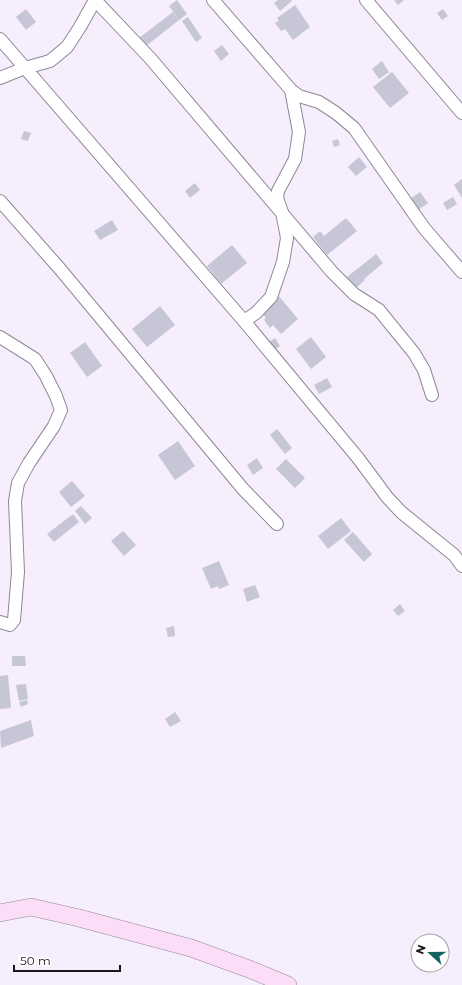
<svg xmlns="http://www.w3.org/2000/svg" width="462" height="985" font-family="Montserrat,sans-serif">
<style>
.building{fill:#c6c6d6}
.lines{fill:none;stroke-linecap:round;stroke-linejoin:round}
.street-casing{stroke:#8e8794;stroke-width:14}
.secondary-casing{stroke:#8e8794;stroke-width:18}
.street{stroke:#fff;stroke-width:12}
.secondary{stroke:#fcddf8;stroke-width:17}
</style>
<rect width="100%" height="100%" fill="#f6eefd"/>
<!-- building -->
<g class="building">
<polygon points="177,0 187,14 179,20 169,6"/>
<polygon points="278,0 291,0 292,1 280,11 274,3"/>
<polygon points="394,0 404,0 398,5"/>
<polygon points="295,5 310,27 293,40 285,29 281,31 275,23 279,21 277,18"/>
<polygon points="26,9 36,22 26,30 16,17"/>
<polygon points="443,9 448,16 442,20 437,13"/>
<polygon points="173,12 179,20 146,46 139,38"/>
<polygon points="188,17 202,38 196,42 182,21"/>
<polygon points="222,45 229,54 221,61 214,51"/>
<polygon points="382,61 389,72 379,79 372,69"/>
<polygon points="392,72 409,93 390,108 373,87"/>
<polygon points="24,131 31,133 28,141 21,139"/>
<polygon points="338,139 340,145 334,147 332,141"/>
<polygon points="359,157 367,167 356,176 348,167"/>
<polygon points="462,179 462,198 454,185"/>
<polygon points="195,183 200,190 190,198 185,191"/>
<polygon points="420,192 428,203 418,210 410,199"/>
<polygon points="453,197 457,204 447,210 443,203"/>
<polygon points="346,218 357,231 327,255 313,237 320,231 324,236"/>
<polygon points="112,220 118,230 100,240 94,231"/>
<polygon points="232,245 247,263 221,284 207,266"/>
<polygon points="376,254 383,263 364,279 365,280 356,288 347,277"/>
<polygon points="278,295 298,319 281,334 273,325 270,328 264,320 266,318 260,311"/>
<polygon points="160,306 175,325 147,347 132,329"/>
<polygon points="311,337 326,357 311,369 296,349"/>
<polygon points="275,338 280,346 272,352 266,344"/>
<polygon points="85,342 102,366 87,377 70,353"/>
<polygon points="327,378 332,387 319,394 314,385"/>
<polygon points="277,429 292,448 285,454 270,435"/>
<polygon points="178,441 195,466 175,480 158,455"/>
<polygon points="257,458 263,468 253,475 247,465"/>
<polygon points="286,459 305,478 295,488 276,469"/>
<polygon points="72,481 85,496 71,507 59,492"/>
<polygon points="81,506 92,518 85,524 75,511"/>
<polygon points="73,514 79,522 54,542 47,534"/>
<polygon points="341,518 351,531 328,549 318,536"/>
<polygon points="123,531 136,545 124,556 111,541"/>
<polygon points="353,532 372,554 364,562 344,540"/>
<polygon points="219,561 229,585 219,589 218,586 211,589 202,568"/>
<polygon points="255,585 260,597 247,602 243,589"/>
<polygon points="400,604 405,611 398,616 393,610"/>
<polygon points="174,626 175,636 168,637 166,628"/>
<polygon points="12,656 25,656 26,666 12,666"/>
<polygon points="8,675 11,708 0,709 0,676"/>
<polygon points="26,684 28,699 19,701 16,685"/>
<polygon points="27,700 28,704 21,707 19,702"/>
<polygon points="175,712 181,721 170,727 165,719"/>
<polygon points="31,720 34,736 1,748 0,731"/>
</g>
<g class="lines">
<!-- street casing -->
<g class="street-casing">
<g id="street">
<polyline points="95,0 150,58 332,272 354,294 379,310 396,331 414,353 424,370 432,395"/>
<polyline points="213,0 291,90 299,96 319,102 336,113 354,128 424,228 462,272"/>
<polyline points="366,0 462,113"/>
<polyline points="0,39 244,321 358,458 387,497 401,512 454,555 462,566"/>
<polyline points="0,78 25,68 50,61 67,47 80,27 95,0"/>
<polyline points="0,201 60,269 243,489 277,524"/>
<polyline points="244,321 256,313 271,297 283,262 287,238 282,212 277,198 278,191 295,159 299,132 291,90"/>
<polyline points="0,337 35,359 46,376 56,396 61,410 54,426 29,463 18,483 15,501 18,572 14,620 10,625 0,622"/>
</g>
</g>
<!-- secondary casing -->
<g class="secondary-casing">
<polyline id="secondary" points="0,913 31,907 79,918 191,948 249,969 288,985"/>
</g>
<!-- street -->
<use href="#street" class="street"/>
<!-- secondary -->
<use href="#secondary" class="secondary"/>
</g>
<!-- north arrow -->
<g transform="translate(430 953) rotate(291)"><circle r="19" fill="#ffffff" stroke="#a3a1a3"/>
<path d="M0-3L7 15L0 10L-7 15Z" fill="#146362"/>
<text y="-6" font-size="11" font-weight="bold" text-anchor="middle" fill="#18151a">N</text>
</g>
<!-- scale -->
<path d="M14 965v6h106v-6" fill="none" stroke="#18151a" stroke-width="2"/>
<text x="20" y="965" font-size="12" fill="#18151a" stroke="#ffffff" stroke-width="3" paint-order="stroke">50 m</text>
</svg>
